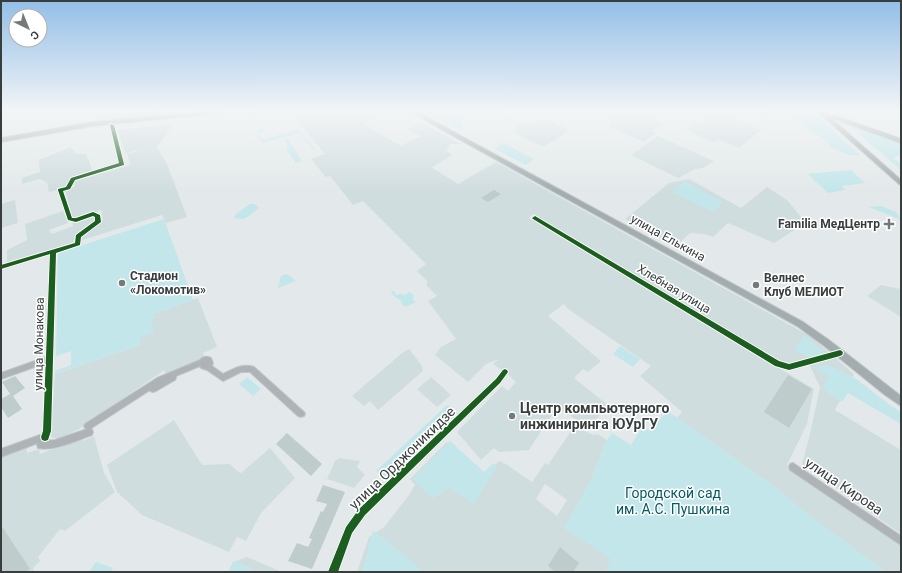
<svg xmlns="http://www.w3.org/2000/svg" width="902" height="573" font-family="Roboto,sans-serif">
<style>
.built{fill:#d0dddf;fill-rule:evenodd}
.green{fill:#c3e6eb}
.building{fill:#bfcccc}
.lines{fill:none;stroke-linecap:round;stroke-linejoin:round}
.minor-casing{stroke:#c2c6c7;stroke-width:2}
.major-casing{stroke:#c2c6c7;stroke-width:2}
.minor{fill:#adb3b7;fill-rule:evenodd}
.major{fill:#a3adb0;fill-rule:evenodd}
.tram{stroke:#a5abae;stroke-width:1}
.cycleway-casing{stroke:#fff;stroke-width:2}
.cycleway{fill:#1b5e20;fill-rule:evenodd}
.poi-dot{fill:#74797a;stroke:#fff;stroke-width:1.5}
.labels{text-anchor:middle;stroke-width:3;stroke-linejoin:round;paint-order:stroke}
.poi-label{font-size:12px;font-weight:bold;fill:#383d3d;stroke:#fff;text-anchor:start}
.street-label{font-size:12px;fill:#383d3d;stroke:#fff}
.near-poi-label{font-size:14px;font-weight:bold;fill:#383d3d;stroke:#fff;text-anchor:start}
.near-street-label{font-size:14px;fill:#383d3d;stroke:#fff}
.near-park-label{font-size:14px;fill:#045a64;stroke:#fff}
</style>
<rect width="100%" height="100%" fill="#e3e9ea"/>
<!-- built -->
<g class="built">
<polygon points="100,111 159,111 160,114 100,120"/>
<polygon points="314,111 357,111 370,120 364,124 401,146 420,136 408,129 421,123 461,144 450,144 446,150 452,155 432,167 428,165 458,184 496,162 810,336 854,374 835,410 901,450 901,534 802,464 810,434 820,387 808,362 789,364 772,358 533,214 529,218 814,389 807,424 787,465 901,545 901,572 886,572 812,518 775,487 677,418 682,412 640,376 651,366 568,309 564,304 548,316 601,361 588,372 583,369 574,378 608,405 589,428 557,407 529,450 499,452 494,448 481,460 457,432 502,386 508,391 516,382 509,375 493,364 499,359 486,364 468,382 435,355 441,347 456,339 428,301 437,296 426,285 428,282 417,271 426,264 363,201 353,205 331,177 329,176 326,177 311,159 325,154 293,116"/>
<polygon points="646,111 663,125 656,130 652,129 656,133 644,142 609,126 611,115"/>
<polygon points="718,112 721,114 761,130 739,148 717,139 713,142 686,130 695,123 701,124"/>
<polygon points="548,120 565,128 569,131 543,147 516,134 516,129 515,124"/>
<polygon points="173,124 160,144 157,145 157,148 167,164 187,217 166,223 162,215 79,241 79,235 100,224 103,219 101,210 73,219 65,190 75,187 73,182 131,165 127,154 150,148 125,153 118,130"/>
<polygon points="658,136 714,161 703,168 695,169 678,178 631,155"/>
<polygon points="69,148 72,149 76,154 86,154 93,172 70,179 65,188 49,192 47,182 39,179 22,184 22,178 40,172 39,160"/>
<polygon points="689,179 741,208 767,187 787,200 806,223 774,243 728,223 713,237 704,234 690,233 675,247 625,219 669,183"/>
<polygon points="15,200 18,223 1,228 1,204"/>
<polygon points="63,211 68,223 49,230 52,234 73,226 72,223 89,218 94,218 95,222 75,236 73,244 7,264 7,250 27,240 25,224"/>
<polygon points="881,285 901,289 901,317 867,296"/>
<polygon points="198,298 217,347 203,353 205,358 166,375 164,370 163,371 79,429 58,439 51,437 55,374 140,345 139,338 153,314"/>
<polygon points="409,349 422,366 423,371 378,410 370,401 364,406 352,396 402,353"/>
<polygon points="431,377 451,395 437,407 417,389"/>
<polygon points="174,420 202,465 230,464 237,471 241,473 270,448 295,478 261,513 246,541 237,537 229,552 142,515 117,492 107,465"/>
<path d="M573,428H578L593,435L598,434L607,440L592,478L611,560L605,572H357L369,537L384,527L409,495L415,485L410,479L447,442L485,476L499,461L506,464L532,482L545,463L548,465ZM545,484L567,500L557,516L536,499Z"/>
<polygon points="94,436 104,473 115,492 65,531 60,529 38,557 40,561 33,568 34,572 1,572 1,457 27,448 27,453 39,449 40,454 82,437 83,441"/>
<polygon points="339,458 360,461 357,467 365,475 354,488 327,479 335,461"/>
<polygon points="247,557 282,572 228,572 233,562"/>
</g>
<!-- green -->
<g class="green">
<polygon points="424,111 457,111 463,128 462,131"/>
<path d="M789,111C814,111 817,115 835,131H832L861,156L850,155L829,147V144L820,135H814Z"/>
<polygon points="853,125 901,143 901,156 897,156 894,159 901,164 901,170 851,127"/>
<polygon points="262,129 264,132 258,134 262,140 298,129 315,149 314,151 300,133 262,143 257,135 257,130"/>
<polygon points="288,139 302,161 296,163 286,149 288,146 284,140"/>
<polygon points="503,143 534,159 526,165 495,149"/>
<polygon points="851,170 865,183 842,186 845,190 828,193 808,174"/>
<polygon points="684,181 723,202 713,212 672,192"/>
<path d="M250,204H255L259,208C252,214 243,223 234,217L236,214Z"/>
<polygon points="881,206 896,212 901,220 869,207"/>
<polygon points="164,219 193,300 153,314 154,318 151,320 154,332 140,338 140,345 55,374 55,371 71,365 71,351 56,356 58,254 64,251"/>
<polygon points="287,274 296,281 278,288 281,276"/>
<path d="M392,291L395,292L396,295L401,294L405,295L409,292L414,295L413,300L416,302L406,307L401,304L402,302C398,298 394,297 391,293Z"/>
<polygon points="804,335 826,353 812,359 795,350"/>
<polygon points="620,346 640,359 633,367 613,354"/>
<path d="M828,365C837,370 848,374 856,379C872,390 885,403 901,412V424L848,393L842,402L822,388L829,376L814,367Z"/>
<polygon points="247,377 261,389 253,396 239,384"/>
<polygon points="447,405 458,413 386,481 376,471"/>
<polygon points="668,411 775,487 813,518 886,572 605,572 611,559 564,528 592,478 607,440 612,433 631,445 642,427 649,430"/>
<polygon points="450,441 484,472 493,463 497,466 474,504 449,488 432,499 413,479"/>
<polygon points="373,531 381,536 424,572 362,572"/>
<polygon points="235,561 253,569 252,572 228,572"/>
<polygon points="96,562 113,568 111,572 89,572"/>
</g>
<!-- building -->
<g class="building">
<polygon points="494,190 501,194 488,202 481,198"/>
<polygon points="788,375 812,389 789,428 764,412"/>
<polygon points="15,376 25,388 13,396 22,409 8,418 1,407 1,399 10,394 2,382"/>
<polygon points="287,433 322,464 311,476 276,444"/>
<polygon points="323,485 345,492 312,569 288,561 297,543 308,547 312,539 309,538 321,511 323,512 327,504 316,501"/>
<polygon points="1,525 30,569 28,570 30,572 1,572"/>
<polygon points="560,547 579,563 573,572 555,572 548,566"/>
</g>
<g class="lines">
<!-- minor casing -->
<g class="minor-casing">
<g id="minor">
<polygon points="155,111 159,111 157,117 155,118 153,117"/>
<path d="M110,124L114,125L124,164V165L75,180L70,189L63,191L72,218H76L93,212L100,215L101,222L81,237L80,245L56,253L51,431L48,440L45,441L43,440V441L55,440L87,429L85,428L84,426L85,424L157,378L200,360C203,356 207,356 211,358L213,363L212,366L223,374C233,369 243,363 254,367L304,412L305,414L304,416L301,417L298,416L250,372H241L223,381L207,370L201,368L200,366L176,376V378L175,380L156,391L153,392L150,391V390L90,429H92L93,432L92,435C78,440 52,452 38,448L37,445L38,443L1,457V449L40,435L42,436L43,431L46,363L1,379V373L46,357L50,254L1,269V265L75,243L76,235L95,221V217L93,216L76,222L68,220L58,190V189L66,187L71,178L119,163L110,125Z"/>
<polygon points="535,216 779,361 789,364 840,350 842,351 843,353 842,355 840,356 789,370 775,366 533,219 532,218"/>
<polygon points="505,369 507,370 508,372 500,383 365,515 352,533 338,572 328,572 346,527 359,509 496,379 503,370"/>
<polygon points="793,463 901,536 901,545 790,470 789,467 790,464"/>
</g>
</g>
<!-- major casing -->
<g class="major-casing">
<g id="major">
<polygon points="208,111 223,111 220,113 93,126 1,142 1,138 93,122"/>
<polygon points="411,111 417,111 441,125 803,322 829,340 901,396 901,406 885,395 823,345 797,326 437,127"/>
<polygon points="817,111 823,111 826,114 830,114 901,139 901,143 831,118 901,180 901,185 899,184"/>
</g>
</g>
<!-- minor -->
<use href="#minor" class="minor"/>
<!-- major -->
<use href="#major" class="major"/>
<!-- tram -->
<polyline class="tram" points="821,111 901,139"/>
<!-- cycleway casing -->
<g class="cycleway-casing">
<g id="cycleway">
<polygon points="110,124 114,125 124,164 124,165 75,180 70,189 63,191 72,218 76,218 93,212 100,215 101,222 81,237 80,245 56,253 51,431 48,440 45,441 42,440 41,437 43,431 50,254 1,269 1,265 75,243 76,235 95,221 95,217 93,216 76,222 68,220 58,190 58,189 66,187 71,178 119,163 110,125"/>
<polygon points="535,216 779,361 789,364 840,350 842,351 843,353 842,355 840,356 789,370 775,366 533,219 532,218"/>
<polygon points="505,369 507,370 508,372 500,383 365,515 352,533 338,572 328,572 346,527 359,509 496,379 503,370"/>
</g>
</g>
<!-- cycleway -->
<use href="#cycleway" class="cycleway"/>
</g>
<!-- sky -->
<linearGradient id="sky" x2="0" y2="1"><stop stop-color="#93bee7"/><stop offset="0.58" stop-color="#f2f5f6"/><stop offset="1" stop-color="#f2f5f6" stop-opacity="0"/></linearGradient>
<rect width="902" height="191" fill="url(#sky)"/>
<!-- markers -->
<g class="poi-dot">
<path d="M887 218h4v4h4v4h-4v4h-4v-4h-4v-4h4z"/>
<circle cx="122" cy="283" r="4"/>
<circle cx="756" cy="285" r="4"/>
<circle cx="512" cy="416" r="4"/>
</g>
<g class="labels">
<!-- poi labels -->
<g class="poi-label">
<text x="880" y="228" text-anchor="end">Familia МедЦентр</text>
<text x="130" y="280">Стадион<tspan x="130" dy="14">«Локомотив»</tspan></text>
<text x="764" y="282">Велнес<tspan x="764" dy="14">Клуб МЕЛИОТ</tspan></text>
</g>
<!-- street labels -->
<g class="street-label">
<text transform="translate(668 238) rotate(29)" y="4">улица Елькина</text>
<text transform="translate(674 289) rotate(31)" y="4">Хлебная улица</text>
<text transform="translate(39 344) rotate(-89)" y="4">улица Монакова</text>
</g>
<!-- near-poi labels -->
<g class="near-poi-label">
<text x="520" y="413">Центр компьютерного<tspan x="520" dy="16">инжиниринга ЮУрГУ</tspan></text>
</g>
<!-- near-street labels -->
<g class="near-street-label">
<text transform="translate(402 458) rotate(-44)" y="5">улица Орджоникидзе</text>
<text transform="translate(844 486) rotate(34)" y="5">улица Кирова</text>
</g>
<!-- near-park labels -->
<g class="near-park-label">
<text x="673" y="498">Городской сад<tspan x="673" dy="16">им. А.С. Пушкина</tspan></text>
</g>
</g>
<!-- border -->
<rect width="902" height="573" fill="none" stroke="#383d3d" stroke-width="4"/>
<!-- north arrow -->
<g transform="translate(28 28) rotate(137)"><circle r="19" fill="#ffffff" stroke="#afb1b1"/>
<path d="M0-3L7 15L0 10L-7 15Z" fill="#74797a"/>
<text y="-6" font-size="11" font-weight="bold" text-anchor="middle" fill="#383d3d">С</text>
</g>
</svg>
